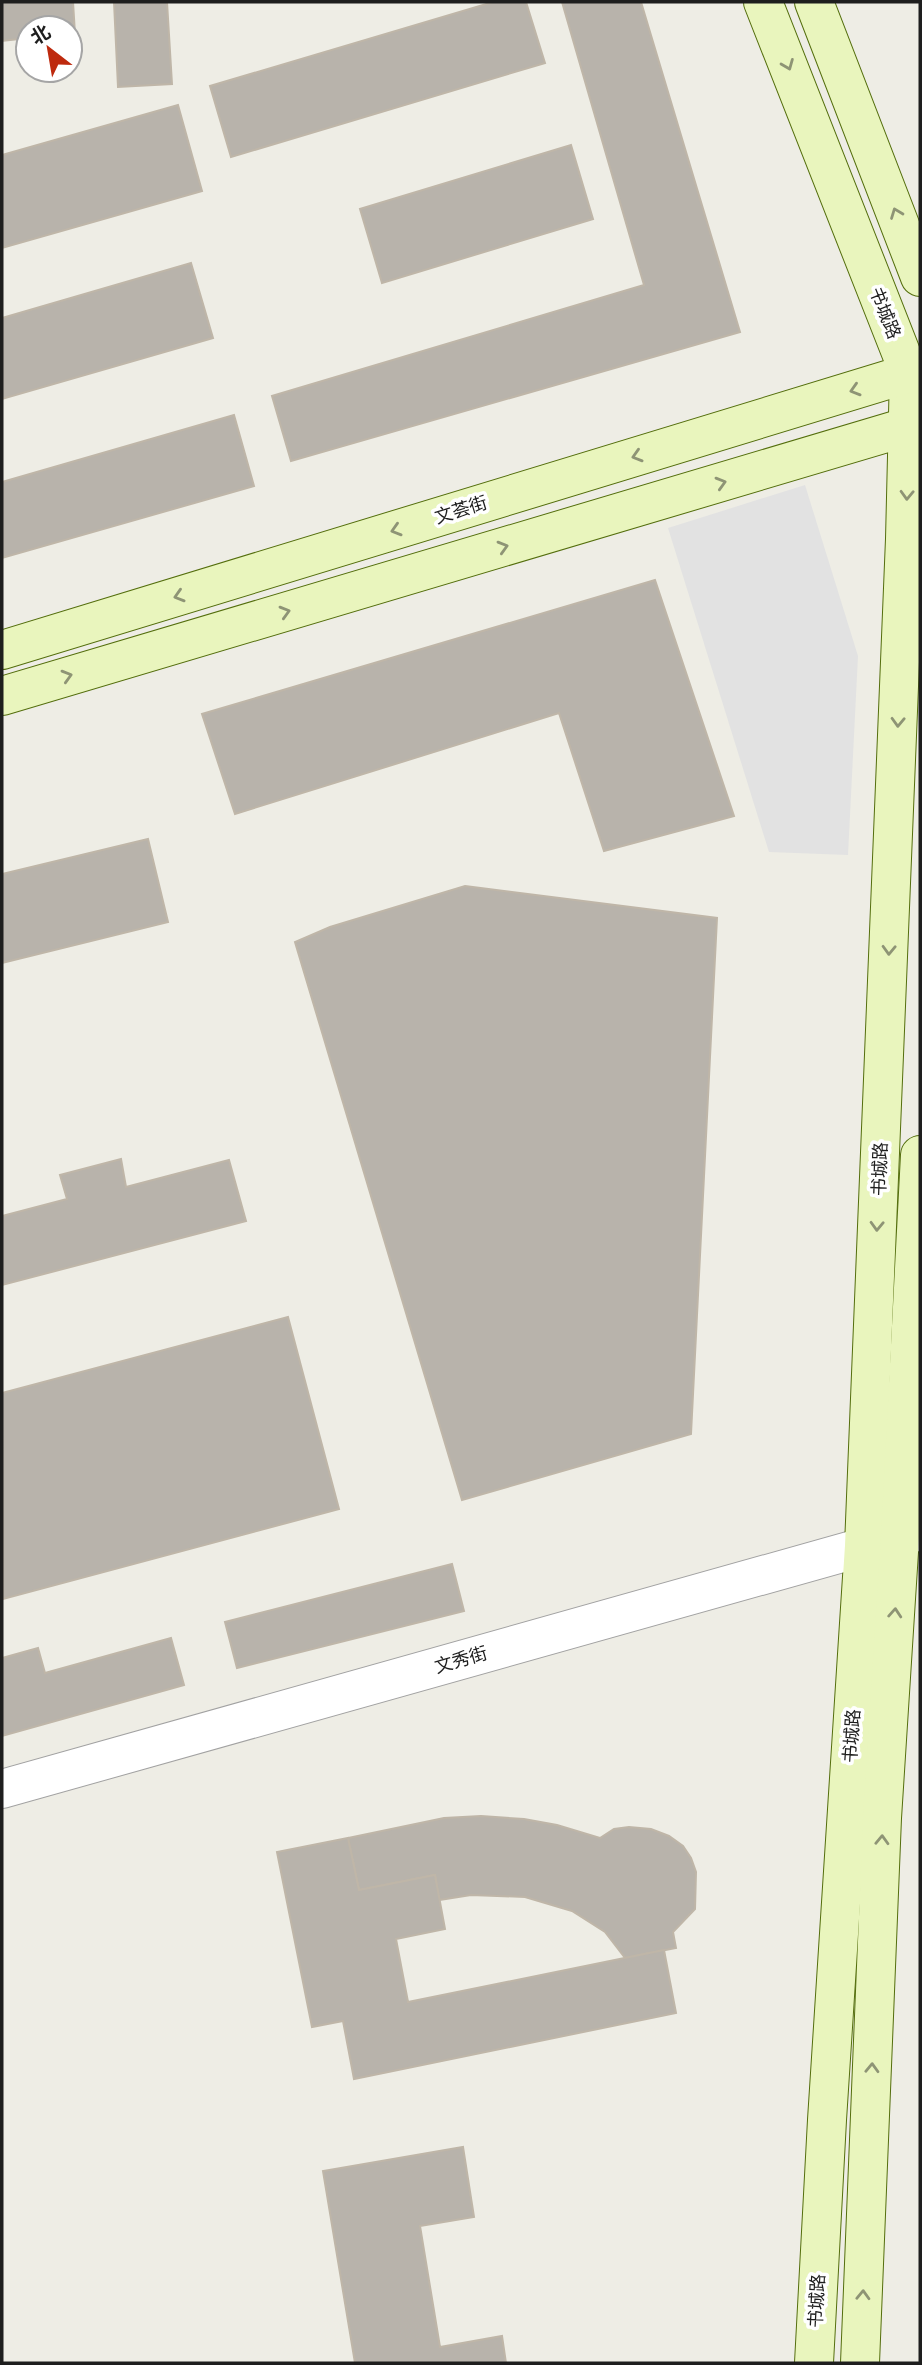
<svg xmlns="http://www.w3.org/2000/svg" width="922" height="2365" font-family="Rubik,'Noto Sans SC',sans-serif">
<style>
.parking{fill:#e2e2e2}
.building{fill:#b8b3ab;stroke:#bfb6a8;stroke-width:2}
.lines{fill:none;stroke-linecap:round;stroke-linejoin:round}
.tertiary-casing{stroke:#a2a2a2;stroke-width:40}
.secondary-casing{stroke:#546e0d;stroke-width:40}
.tertiary{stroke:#fff;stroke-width:38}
.secondary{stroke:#e9f5bd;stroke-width:38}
.oneway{stroke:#8e9475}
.labels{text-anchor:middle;stroke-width:7;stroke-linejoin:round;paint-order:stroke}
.street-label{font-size:18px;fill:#1e1e1e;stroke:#fff}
</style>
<rect width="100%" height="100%" fill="#eeede5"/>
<!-- parking -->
<polygon class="parking" points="805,485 858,656 848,855 769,852 668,528"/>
<!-- building -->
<g class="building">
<polygon points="2,2 73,2 75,34 70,35 70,28 28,28 28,38 2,41"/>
<polygon points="114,2 167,2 172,84 118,87"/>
<polygon points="493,2 526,2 545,63 231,157 210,86"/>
<polygon points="562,2 641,2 740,332 291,461 272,396 644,285"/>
<polygon points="178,105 202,191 2,248 2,155"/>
<polygon points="571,145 593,219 382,283 360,209"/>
<polygon points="191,263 213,338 2,399 2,318"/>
<polygon points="234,415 254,486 2,558 2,482"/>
<polygon points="655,580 734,816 604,851 559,713 235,814 202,714"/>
<polygon points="148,839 168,922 2,963 2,874"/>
<polygon points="465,886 717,918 691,1434 462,1500 295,942 330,927"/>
<polygon points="121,1159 126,1187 229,1160 246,1221 2,1285 2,1216 67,1199 60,1175"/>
<polygon points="288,1317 339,1509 3,1599 2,1393"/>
<polygon points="452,1564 464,1611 237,1668 225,1622"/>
<polygon points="171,1638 184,1685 2,1736 2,1658 38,1648 45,1673"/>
<polygon points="481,1816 524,1819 557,1825 600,1838 614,1829 629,1827 651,1829 669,1836 683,1846 691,1858 696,1872 695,1909 673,1932 676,1948 625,1958 605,1932 572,1911 525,1897 471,1895 439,1900 435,1875 359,1890 348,1838 444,1818"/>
<polygon points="348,1838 359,1890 435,1875 445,1929 396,1939 408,2002 664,1950 676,2013 354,2079 343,2021 312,2027 277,1852"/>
<polygon points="463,2147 474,2217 420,2226 440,2347 502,2336 506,2363 355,2363 323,2171"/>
</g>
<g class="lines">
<!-- tertiary casing -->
<g class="tertiary-casing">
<polyline id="tertiary" points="2,1789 920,1531"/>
</g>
<!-- secondary casing -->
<g class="secondary-casing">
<g id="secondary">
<polyline points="763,2 909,373 905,539 864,1546 827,2120 814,2363"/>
<polyline points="814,2 920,277"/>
<polyline points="2,650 920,370"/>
<polyline points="2,696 920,423"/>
<polyline points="860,2363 882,1818 900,1536 920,1155"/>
</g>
</g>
<!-- tertiary -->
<use href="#tertiary" class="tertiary"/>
<!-- secondary -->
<use href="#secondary" class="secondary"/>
</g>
<!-- one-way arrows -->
<defs><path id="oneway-chevron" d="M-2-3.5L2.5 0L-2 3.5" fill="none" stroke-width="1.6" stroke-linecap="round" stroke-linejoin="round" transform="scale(1.75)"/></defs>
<g class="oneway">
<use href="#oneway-chevron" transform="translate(788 65) rotate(68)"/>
<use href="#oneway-chevron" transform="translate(896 213) rotate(-111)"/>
<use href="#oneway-chevron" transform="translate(855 390) rotate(163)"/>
<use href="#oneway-chevron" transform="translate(637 456) rotate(163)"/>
<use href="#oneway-chevron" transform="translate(721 483) rotate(-16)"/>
<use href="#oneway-chevron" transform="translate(907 495) rotate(92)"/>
<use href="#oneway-chevron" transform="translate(396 530) rotate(163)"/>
<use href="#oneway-chevron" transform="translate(503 547) rotate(-16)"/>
<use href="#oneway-chevron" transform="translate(179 596) rotate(163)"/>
<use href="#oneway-chevron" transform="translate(285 612) rotate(-16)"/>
<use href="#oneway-chevron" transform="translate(67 676) rotate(-16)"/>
<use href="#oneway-chevron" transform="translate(898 722) rotate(92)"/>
<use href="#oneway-chevron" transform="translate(889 950) rotate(92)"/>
<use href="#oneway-chevron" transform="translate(877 1226) rotate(92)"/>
<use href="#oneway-chevron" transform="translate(895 1613) rotate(-86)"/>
<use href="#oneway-chevron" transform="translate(882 1840) rotate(-88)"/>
<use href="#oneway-chevron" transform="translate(872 2068) rotate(-88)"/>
<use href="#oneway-chevron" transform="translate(863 2295) rotate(-88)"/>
</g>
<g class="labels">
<!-- street labels -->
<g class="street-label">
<text transform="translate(885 313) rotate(68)" y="6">书城路</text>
<text transform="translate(461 510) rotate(-17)" y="6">文荟街</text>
<text transform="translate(880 1169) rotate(-88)" y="6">书城路</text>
<text transform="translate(461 1660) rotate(-16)" y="6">文秀街</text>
<text transform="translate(852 1736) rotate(-86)" y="6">书城路</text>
<text transform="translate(817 2301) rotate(-87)" y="6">书城路</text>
</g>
</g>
<!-- border -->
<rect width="922" height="2365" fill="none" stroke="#1e1e1e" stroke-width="7"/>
<!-- north arrow -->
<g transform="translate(49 49) rotate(329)"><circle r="33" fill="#ffffff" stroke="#a5a5a5" stroke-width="2"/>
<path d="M0-5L12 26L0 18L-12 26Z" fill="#be2a0e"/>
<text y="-10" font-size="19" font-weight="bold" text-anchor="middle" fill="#1e1e1e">北</text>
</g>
</svg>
